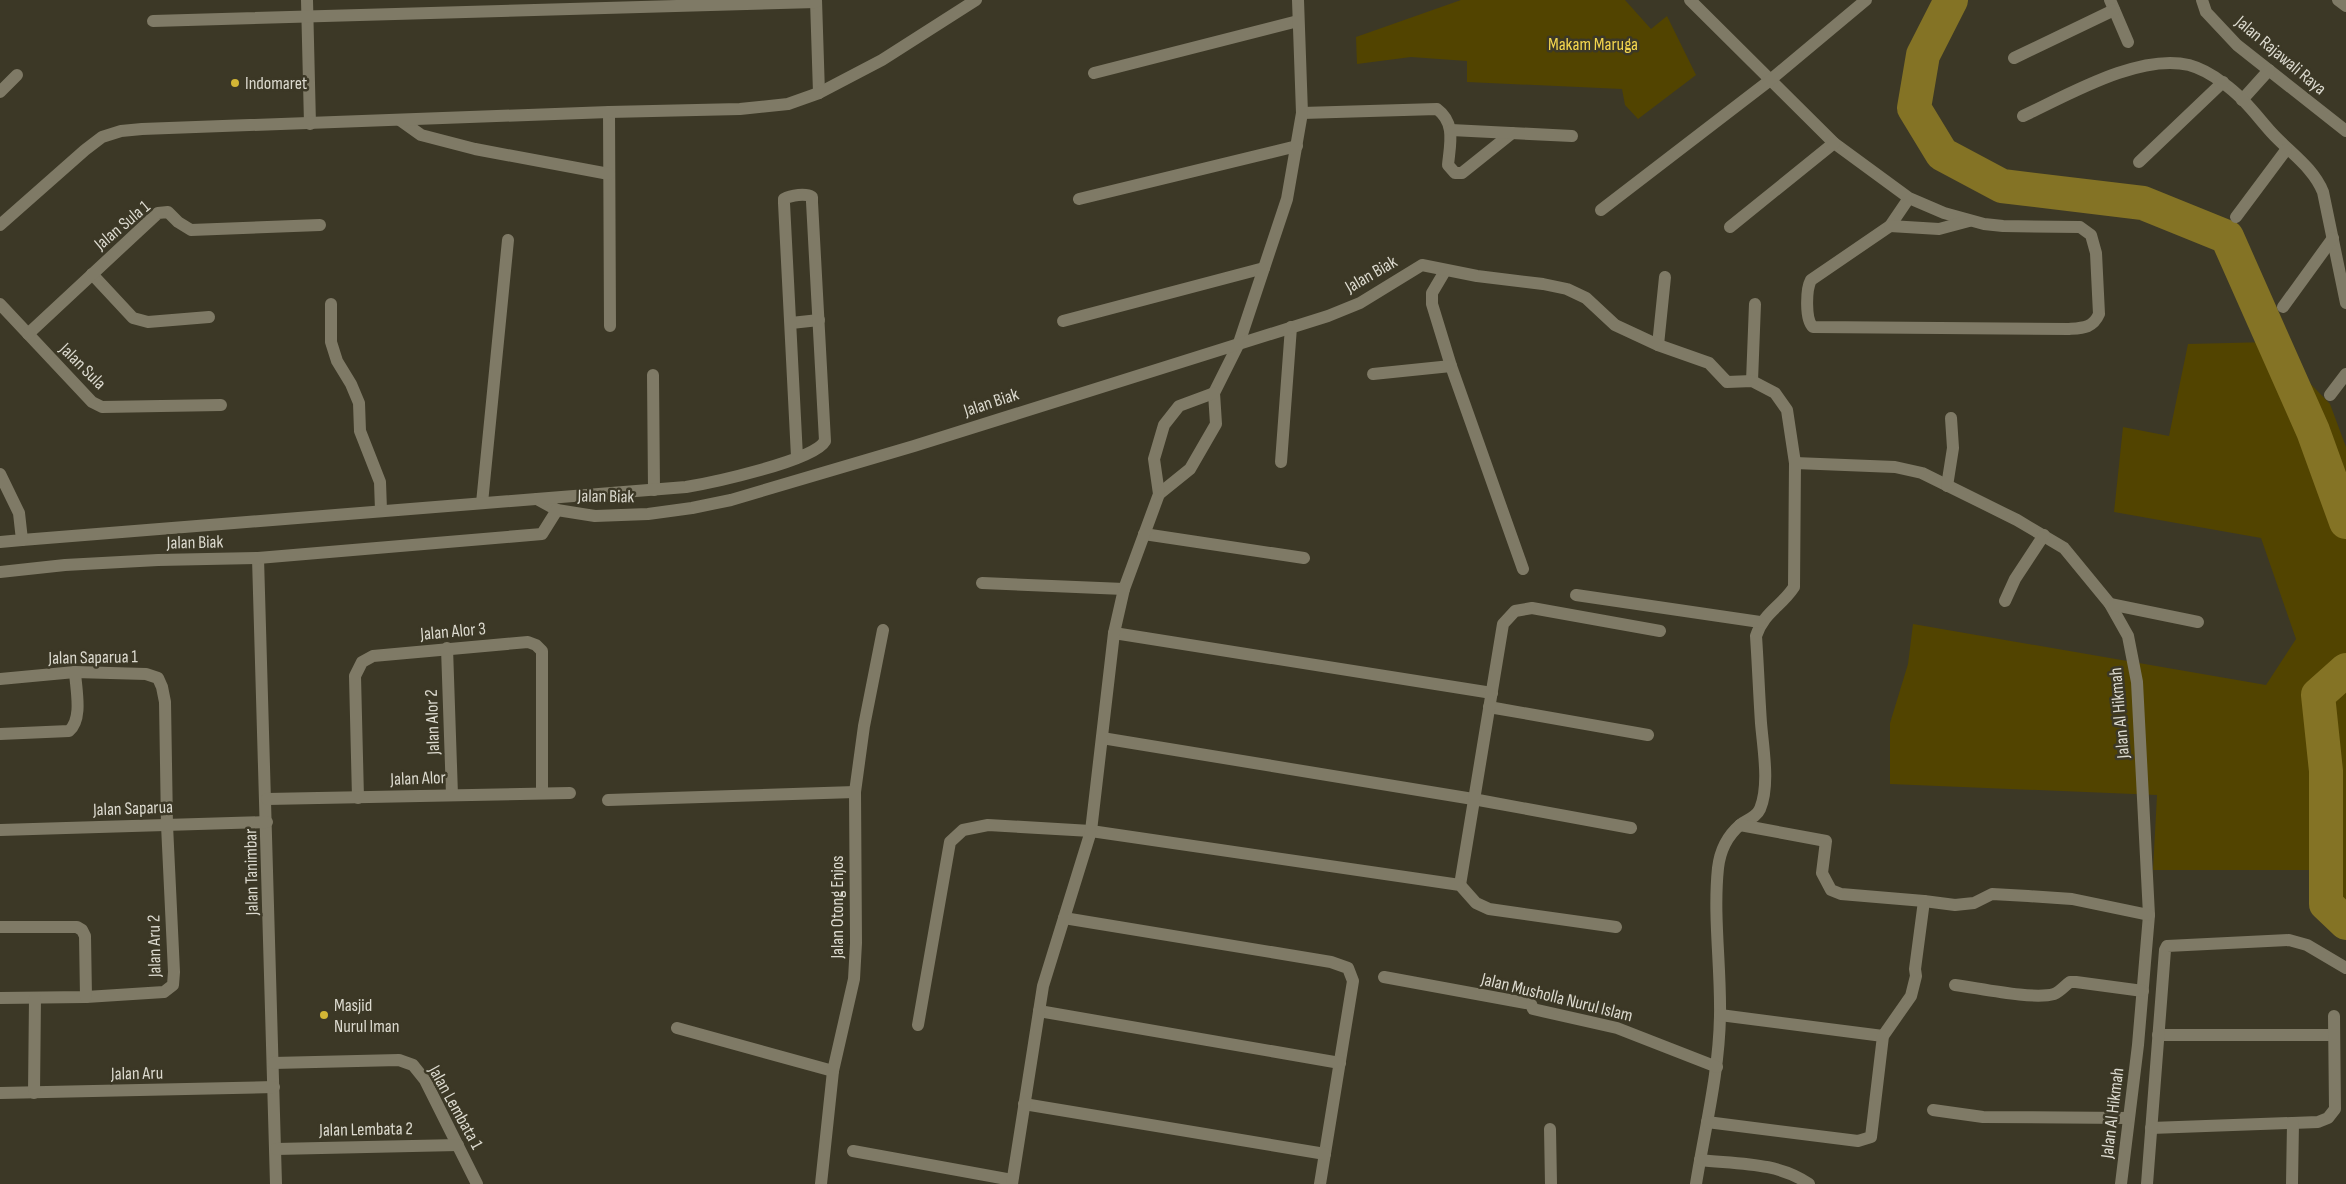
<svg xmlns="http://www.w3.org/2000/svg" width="2346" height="1184" font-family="'Sofia Sans Condensed',sans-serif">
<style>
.green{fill:#524400}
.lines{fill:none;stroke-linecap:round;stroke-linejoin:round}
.river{stroke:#847325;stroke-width:34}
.minor{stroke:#7f7a66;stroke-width:12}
.tertiary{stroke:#7f7a66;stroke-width:12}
.poi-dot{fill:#d3b635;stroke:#3c3826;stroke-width:2}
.labels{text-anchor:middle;stroke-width:5;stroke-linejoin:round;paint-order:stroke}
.park-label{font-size:18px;fill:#f3d54e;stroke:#3c3826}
.street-label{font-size:18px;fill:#dcdacf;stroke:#3c3826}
.poi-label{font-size:18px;fill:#dcdacf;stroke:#3c3826;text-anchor:start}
</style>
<rect width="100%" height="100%" fill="#3c3826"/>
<!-- green -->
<g class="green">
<polygon points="1461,0 1625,0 1651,29 1667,16 1696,75 1638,119 1625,105 1622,89 1467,82 1467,61 1411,57 1357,64 1356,37"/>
<polygon points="2270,342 2330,404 2346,447 2346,933 2320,913 2313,870 2153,870 2157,795 1890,784 1890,723 1908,664 1913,624 2266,685 2296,639 2261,538 2114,512 2123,427 2169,436 2188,344"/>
</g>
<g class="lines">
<!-- river -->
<g class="river">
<polyline points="1951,0 1923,55 1914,108 1942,154 2002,186 2143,203 2227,237 2313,431 2346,522"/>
<polyline points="2346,670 2318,695 2326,771 2326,904 2346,923"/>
</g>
<!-- minor -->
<g class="minor">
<polyline points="307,0 310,124"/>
<polyline points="816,0 819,93"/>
<path d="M1690,0L1834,143L1909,198L1944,213L1984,224L2003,226L2080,227L2091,235L2096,253L2099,314C2093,328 2083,328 2069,329L1813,327C1805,320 1806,289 1811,280L1890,226L1909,198"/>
<polyline points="2110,0 2128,42"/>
<polyline points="2202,0 2206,12 2237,45 2346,131"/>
<polyline points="2338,0 2346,6"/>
<polyline points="153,21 816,2"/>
<polyline points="2014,58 2114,10"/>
<polyline points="1094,73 1298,21"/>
<polyline points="0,92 17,75"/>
<polyline points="2242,100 2269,70"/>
<polyline points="609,112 610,326"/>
<path d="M1302,113L1437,109C1456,123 1450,144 1448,165L1455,173H1462L1512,133"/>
<path d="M2023,116C2068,95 2139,53 2189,65C2200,68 2214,76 2223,83C2242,96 2256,115 2271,132C2289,152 2313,167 2323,192L2346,303"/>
<polyline points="400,120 421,135 475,149 609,174"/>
<polyline points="1451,130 1572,136"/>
<polyline points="2139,162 2223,82"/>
<polyline points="1079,199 1297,146"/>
<polyline points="1601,210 1769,81 1866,0"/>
<polyline points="2236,217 2286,150"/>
<polyline points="0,225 85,150 102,137 121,131 142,129 609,112 740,109 788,104 819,93 882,60 976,0"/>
<polyline points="1890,226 1939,229 1969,221"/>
<polyline points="1730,227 1834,143"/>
<polyline points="1445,271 1432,293 1432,304 1451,366 1523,569"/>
<polyline points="92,274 133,318 148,322 209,317"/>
<polyline points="0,304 92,402 102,407 221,405"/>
<polyline points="331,304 331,342 337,361 351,384 359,403 360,431 380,482 381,510"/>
<polyline points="2283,307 2333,238"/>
<polyline points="1063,321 1264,268"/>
<polyline points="791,323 819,320"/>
<polyline points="28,334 158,213 168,212 178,222 191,230 320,225"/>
<polyline points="1658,345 1665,277"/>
<polyline points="1373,374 1451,366"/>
<polyline points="653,375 654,490"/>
<polyline points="1752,381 1755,304"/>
<polyline points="2330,395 2346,374"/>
<polyline points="1281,462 1291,327"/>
<polyline points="1795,463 1895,467 1922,473 2017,520 2064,548 2110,604 2128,636 2137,682 2149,915 2138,1045 2121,1184"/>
<polyline points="1947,486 1953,448 1951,418"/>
<polyline points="1159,494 1190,469 1216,424 1214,393 1239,343 1287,199 1302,113 1298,0"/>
<path d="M537,499L557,510L595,516L648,514L692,508L731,500L914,446L1328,316L1360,303L1422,265L1477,276L1543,284L1567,289L1586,298L1615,325L1658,345L1709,363L1727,382L1752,381L1775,393L1787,410L1795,463L1794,587C1781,607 1764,612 1756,636C1758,665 1759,694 1761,723C1763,748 1770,785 1760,809C1756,818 1746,820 1740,825C1726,837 1720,851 1718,868C1713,917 1721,966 1720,1016C1719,1073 1705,1128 1696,1184"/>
<polyline points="482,503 508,240"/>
<polyline points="1144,534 1304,558"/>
<path d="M22,540L686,487C710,483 814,461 825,441L812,202V197C806,193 791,195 784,199V203L797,457"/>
<polyline points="258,558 276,1184"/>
<polyline points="0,572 65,565 158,560 258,558 542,534 557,510"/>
<polyline points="982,583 1124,589"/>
<polyline points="1576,595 1760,622"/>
<polyline points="2005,601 2015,579 2044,535"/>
<polyline points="2110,604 2198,622"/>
<polyline points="1114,633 1492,693"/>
<polyline points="447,648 452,795"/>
<polyline points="0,679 75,672 146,674 158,678 162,687 165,702 167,825 174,972 173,985 164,992 86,997 0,998"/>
<polyline points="1489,707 1648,735"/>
<path d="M0,734L69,731C83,719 76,690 75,672"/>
<polyline points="1102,738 1473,799 1631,828"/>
<polyline points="358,798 355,676 362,662 373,656 528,642 536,645 542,651 542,793"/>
<polyline points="267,799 570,793"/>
<polyline points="608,800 855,792"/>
<polyline points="0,830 267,822"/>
<polyline points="1460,885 1503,624 1515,611 1532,608 1660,631"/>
<polyline points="1924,901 1955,905 1974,903 1992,894 2028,896 2072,899 2149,915"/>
<polyline points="1064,918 1331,962 1348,968 1353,981 1320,1184"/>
<polyline points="0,927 77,927 82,930 85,936 86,997"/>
<polyline points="1384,977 1531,1004 1533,1009 1617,1028 1717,1067"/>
<path d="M1955,985C1979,988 2033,1000 2054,994C2061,991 2064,986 2070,982H2076L2143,991"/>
<polyline points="1039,1011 1340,1063"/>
<polyline points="1720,1015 1883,1036"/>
<polyline points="918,1025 950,842 963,830 988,825 1091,831 1460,885 1476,903 1489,909 1616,927"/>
<polyline points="677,1028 833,1071"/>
<polyline points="2158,1035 2334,1035"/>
<polyline points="273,1063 399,1060 413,1065 425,1080 477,1184"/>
<polyline points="0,1093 274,1087"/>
<polyline points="34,1093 35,998"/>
<polyline points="1024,1104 1325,1154"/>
<polyline points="1933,1110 1983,1117 2128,1118"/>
<polyline points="1707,1122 1858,1141 1871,1137 1883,1036 1911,996 1916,976 1915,969 1924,901 1841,894 1831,890 1822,873 1826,841 1740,825"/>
<polyline points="2151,1128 2318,1122 2328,1118 2335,1109 2334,1016"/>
<polyline points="1550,1129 1551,1184"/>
<polyline points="276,1149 458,1145"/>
<polyline points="853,1151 1012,1180"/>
<path d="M1700,1160C1737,1164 1778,1162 1809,1184"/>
<polyline points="821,1184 833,1071 854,979 856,943 855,792 864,726 883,630"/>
<polyline points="1012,1184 1043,986 1091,831 1114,633 1124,589 1159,494 1154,459 1164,425 1179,406 1214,393"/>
<polyline points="2147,1184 2165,950 2167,946 2289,940 2307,945 2346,968"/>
<polyline points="2292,1184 2293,1123"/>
</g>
<!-- tertiary -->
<polyline class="tertiary" points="0,474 19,513 22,540 0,542"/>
</g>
<!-- markers -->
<g class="poi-dot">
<circle cx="235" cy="83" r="5"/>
<circle cx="324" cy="1015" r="5"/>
</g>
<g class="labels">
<!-- park labels -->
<g class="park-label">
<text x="1593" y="50">Makam Maruga</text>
</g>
<!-- street labels -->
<g class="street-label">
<text transform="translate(2281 55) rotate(40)" y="6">Jalan Rajawali Raya</text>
<text transform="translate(122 225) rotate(-40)" y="6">Jalan Sula 1</text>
<text transform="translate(1371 274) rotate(-30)" y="6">Jalan Biak</text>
<text transform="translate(83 366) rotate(45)" y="6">Jalan Sula</text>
<text transform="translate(991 402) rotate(-18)" y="6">Jalan Biak</text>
<text transform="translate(606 496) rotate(1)" y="6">Jalan Biak</text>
<text transform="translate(195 542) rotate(-1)" y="6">Jalan Biak</text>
<text transform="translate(453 631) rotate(-5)" y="6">Jalan Alor 3</text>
<text transform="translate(93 657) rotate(-1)" y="6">Jalan Saparua 1</text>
<text transform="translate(2119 713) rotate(-95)" y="6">Jalan Al Hikmah</text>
<text transform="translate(432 722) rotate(-92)" y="6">Jalan Alor 2</text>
<text transform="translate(418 778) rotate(-2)" y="6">Jalan Alor</text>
<text transform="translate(133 808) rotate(-2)" y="6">Jalan Saparua</text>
<text transform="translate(251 872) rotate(-91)" y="6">Jalan Tanimbar</text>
<text transform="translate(837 907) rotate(-90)" y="6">Jalan Otong Enjos</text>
<text transform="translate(154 946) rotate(-91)" y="6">Jalan Aru 2</text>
<text transform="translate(1557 997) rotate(14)" y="6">Jalan Musholla Nurul Islam</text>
<text transform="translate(137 1073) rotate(-1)" y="6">Jalan Aru</text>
<text transform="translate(456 1107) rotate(61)" y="6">Jalan Lembata 1</text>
<text transform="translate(2112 1113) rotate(-83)" y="6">Jalan Al Hikmah</text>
<text transform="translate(366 1129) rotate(-1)" y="6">Jalan Lembata 2</text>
</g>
<!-- poi labels -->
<g class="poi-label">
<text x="245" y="89">Indomaret</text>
<text x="334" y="1011">Masjid<tspan x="334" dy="21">Nurul Iman</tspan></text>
</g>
</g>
</svg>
